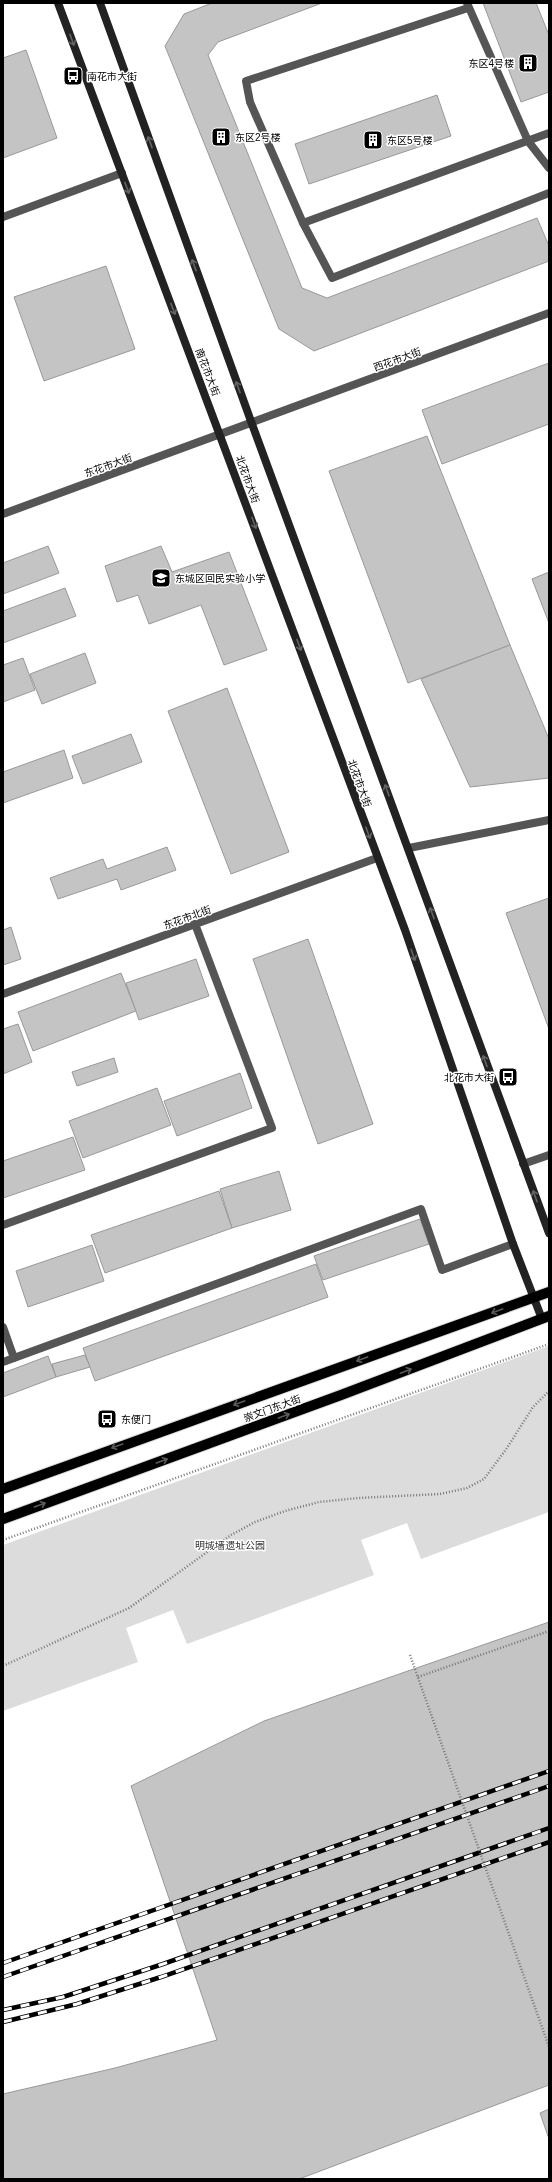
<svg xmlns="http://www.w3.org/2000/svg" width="552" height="2182" font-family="Helvetica,'Noto Sans SC',sans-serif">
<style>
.green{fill:#dcdcdc}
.building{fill:#c4c4c4;stroke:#999}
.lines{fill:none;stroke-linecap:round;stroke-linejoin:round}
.primary-casing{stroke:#dbdbdb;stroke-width:12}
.path{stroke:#777;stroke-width:2.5;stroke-dasharray:1 2;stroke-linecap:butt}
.service{stroke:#555;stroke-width:8}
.minor{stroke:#555;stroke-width:8}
.tertiary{stroke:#555;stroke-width:8}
.secondary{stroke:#222;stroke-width:8}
.primary{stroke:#000;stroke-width:10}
.rail-casing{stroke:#000;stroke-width:4.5}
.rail{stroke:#fff;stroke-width:3;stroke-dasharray:9;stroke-linecap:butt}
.path-bridge{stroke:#777;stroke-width:2.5;stroke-dasharray:1 2;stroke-linecap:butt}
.oneway{stroke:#646464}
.oneway2{stroke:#595959}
.labels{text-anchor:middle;stroke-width:3;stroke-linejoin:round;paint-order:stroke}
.poi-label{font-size:10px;fill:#000;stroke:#fff;text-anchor:start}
.street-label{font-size:10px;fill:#000;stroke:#fff}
.park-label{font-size:10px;fill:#333;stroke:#fff}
</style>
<rect width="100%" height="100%" fill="#fff"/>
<!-- green -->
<polygon class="green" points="549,1346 549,1512 421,1559 407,1523 361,1540 374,1575 187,1644 173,1610 126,1628 138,1662 3,1711 3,1545"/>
<!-- building -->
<g class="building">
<polygon points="212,3 322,3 218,42 208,55 302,288 327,298 537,218 549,246 549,261 314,351 279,329 165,46 184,14"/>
<polygon points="483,3 536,3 549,35 549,92 521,102"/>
<polygon points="26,50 57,138 3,158 3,58"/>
<polygon points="437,95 451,136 309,184 295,144"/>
<polygon points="106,266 135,349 44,381 14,297"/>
<polygon points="549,363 549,424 442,464 422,410"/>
<polygon points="427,436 510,645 408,683 329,471"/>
<polygon points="48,546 59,573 3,594 3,563"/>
<polygon points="161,546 172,572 229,552 267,650 224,665 201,605 149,624 138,595 117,602 105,566"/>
<polygon points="549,572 549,623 532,579"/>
<polygon points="65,588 76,616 3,643 3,611"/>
<polygon points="510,645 549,739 549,778 470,787 421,679"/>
<polygon points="85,653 96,683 42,704 30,674"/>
<polygon points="23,658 35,690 3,702 3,665"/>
<polygon points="227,688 289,852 231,874 168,711"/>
<polygon points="131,734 142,762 83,784 72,756"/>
<polygon points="64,750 73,778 3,803 3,772"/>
<polygon points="167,847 176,870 121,890 117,879 58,899 50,878 103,859 107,869"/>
<polygon points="549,898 549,1029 506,913"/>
<polygon points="11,927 21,959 3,965 3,930"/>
<polygon points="308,939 373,1124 318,1144 253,959"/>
<polygon points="196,959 209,996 139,1020 126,983"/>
<polygon points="121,973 136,1011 33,1051 18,1012"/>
<polygon points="18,1024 32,1062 3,1074 3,1029"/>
<polygon points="114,1058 118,1072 77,1086 72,1072"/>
<polygon points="240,1073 252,1108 177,1136 164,1101"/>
<polygon points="157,1088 171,1125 83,1158 69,1121"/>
<polygon points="73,1137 85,1170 3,1198 3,1161"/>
<polygon points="279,1171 291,1210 232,1228 220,1189"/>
<polygon points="219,1191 232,1228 105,1273 91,1235"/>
<polygon points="420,1219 429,1244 323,1280 314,1256"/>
<polygon points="92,1245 104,1281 28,1307 16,1271"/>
<polygon points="316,1264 328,1297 95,1381 83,1348"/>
<polygon points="85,1355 90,1367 56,1377 52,1364"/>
<polygon points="48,1356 56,1377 3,1397 3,1373"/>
<polygon points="549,1622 549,2085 299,2179 3,2179 3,2094 115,2068 217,2040 131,1786 264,1721"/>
<polygon points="549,2109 549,2139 540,2113"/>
</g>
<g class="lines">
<!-- primary casing -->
<g class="primary-casing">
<g id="primary">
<polyline points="3,1489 549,1292"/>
<polyline points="3,1519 341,1395 549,1316"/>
</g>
</g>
<!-- path -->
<g class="path">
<polyline points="3,1540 549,1344"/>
<polyline points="3,1666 129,1608 231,1535 255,1522 285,1511 319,1502 358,1498 440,1494 467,1488 484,1479 507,1448 533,1407 549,1391"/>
<polyline points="418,1677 549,1631"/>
</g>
<!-- service -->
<g class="service">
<polyline points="467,3 528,141 549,168"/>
<polyline points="468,8 246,81 250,102 303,223 332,278 549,193"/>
<polyline points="303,223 549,133"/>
</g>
<!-- minor -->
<g class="minor">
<polyline points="3,217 122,173"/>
<polyline points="409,848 549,820"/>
<polyline points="3,994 377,858"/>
<polyline points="523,1164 549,1155"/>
<polyline points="3,1225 272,1128 195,924"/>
<polyline points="3,1327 14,1358"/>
<polyline points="3,1362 421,1209 442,1270 513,1244"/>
</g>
<!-- tertiary -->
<polyline class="tertiary" points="3,514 549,313"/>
<!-- secondary -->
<g class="secondary">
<polyline points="58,3 405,930 513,1244 542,1319"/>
<polyline points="100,3 252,424 549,1233"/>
</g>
<!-- primary -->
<use href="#primary" class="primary"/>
<!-- rail casing -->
<g class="rail-casing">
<g id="rail">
<polyline points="3,1963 549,1771"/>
<polyline points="3,1977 549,1786"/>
<polyline points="3,2010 63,1997 163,1964 549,1828"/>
<polyline points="3,2022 77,2004 161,1977 549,1842"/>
</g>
</g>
<!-- rail -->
<use href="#rail" class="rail"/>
<!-- path-bridge -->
<polyline class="path-bridge" points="410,1655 549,2047"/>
</g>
<!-- one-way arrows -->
<defs><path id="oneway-shaft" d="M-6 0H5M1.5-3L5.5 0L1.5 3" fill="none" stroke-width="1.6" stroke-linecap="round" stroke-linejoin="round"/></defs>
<g class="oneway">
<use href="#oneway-shaft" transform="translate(72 40) rotate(70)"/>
<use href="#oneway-shaft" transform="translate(150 142) rotate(-110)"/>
<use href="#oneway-shaft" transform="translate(127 188) rotate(69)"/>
<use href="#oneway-shaft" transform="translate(194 265) rotate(-110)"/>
<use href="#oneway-shaft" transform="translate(173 309) rotate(69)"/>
<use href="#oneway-shaft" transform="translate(238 387) rotate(-110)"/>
<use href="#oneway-shaft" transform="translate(254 523) rotate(70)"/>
<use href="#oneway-shaft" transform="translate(299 645) rotate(70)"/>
<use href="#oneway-shaft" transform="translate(387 790) rotate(-110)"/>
<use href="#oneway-shaft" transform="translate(368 833) rotate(70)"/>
<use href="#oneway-shaft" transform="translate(432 913) rotate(-110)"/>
<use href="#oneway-shaft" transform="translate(413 955) rotate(71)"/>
<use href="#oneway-shaft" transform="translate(485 1061) rotate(-110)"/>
<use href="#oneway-shaft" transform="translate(535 1196) rotate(-110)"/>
</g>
<g class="oneway2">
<use href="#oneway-shaft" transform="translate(497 1311) rotate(160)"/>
<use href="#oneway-shaft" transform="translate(362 1359) rotate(160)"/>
<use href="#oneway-shaft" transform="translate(406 1371) rotate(-21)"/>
<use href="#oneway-shaft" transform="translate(239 1403) rotate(160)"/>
<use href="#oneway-shaft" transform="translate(284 1416) rotate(-20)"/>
<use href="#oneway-shaft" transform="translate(117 1446) rotate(160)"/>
<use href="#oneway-shaft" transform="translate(162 1461) rotate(-20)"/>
<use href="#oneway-shaft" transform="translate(40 1505) rotate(-20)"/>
</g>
<!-- icons -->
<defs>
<g id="building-square" transform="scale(1)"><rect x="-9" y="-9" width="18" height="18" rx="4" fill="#000" stroke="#fff"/><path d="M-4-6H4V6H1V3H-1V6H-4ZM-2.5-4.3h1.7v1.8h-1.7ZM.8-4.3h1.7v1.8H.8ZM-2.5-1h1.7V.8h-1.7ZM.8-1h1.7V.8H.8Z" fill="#fff"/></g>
<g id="bus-square" transform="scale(1)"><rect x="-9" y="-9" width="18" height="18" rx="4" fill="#000" stroke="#fff"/><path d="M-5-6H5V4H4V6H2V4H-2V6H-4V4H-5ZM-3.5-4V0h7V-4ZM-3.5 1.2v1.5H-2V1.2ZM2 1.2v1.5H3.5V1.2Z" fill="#fff"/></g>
<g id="school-square" transform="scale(1)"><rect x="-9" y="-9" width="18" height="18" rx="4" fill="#000" stroke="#fff"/><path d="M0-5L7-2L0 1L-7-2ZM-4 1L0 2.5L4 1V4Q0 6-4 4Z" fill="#fff"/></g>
</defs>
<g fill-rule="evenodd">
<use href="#building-square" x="528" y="63"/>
<use href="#bus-square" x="73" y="76"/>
<use href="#building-square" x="221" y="137"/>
<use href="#building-square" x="373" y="140"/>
<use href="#school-square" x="161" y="578"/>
<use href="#bus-square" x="508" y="1077"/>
<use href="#bus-square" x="107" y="1419"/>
</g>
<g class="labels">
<!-- poi labels -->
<g class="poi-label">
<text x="514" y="67" text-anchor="end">东区4号楼</text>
<text x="87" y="80">南花市大街</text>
<text x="235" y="141">东区2号楼</text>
<text x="387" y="144">东区5号楼</text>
<text x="175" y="582">东城区回民实验小学</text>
<text x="494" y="1081" text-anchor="end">北花市大街</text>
<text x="121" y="1423">东便门</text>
</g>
<!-- street labels -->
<g class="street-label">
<text transform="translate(397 359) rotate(-20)" y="4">西花市大街</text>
<text transform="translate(208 372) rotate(69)" y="4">南花市大街</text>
<text transform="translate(108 465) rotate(-20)" y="4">东花市大街</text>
<text transform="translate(248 479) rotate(70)" y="4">北花市大街</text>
<text transform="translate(360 783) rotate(70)" y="4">北花市大街</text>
<text transform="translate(187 917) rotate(-20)" y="4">东花市北街</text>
<text transform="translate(272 1408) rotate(-20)" y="4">崇文门东大街</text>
</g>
<!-- park labels -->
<g class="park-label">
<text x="230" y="1549">明城墙遗址公园</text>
</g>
</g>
<!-- border -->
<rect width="552" height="2182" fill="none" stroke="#000000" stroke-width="8"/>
</svg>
